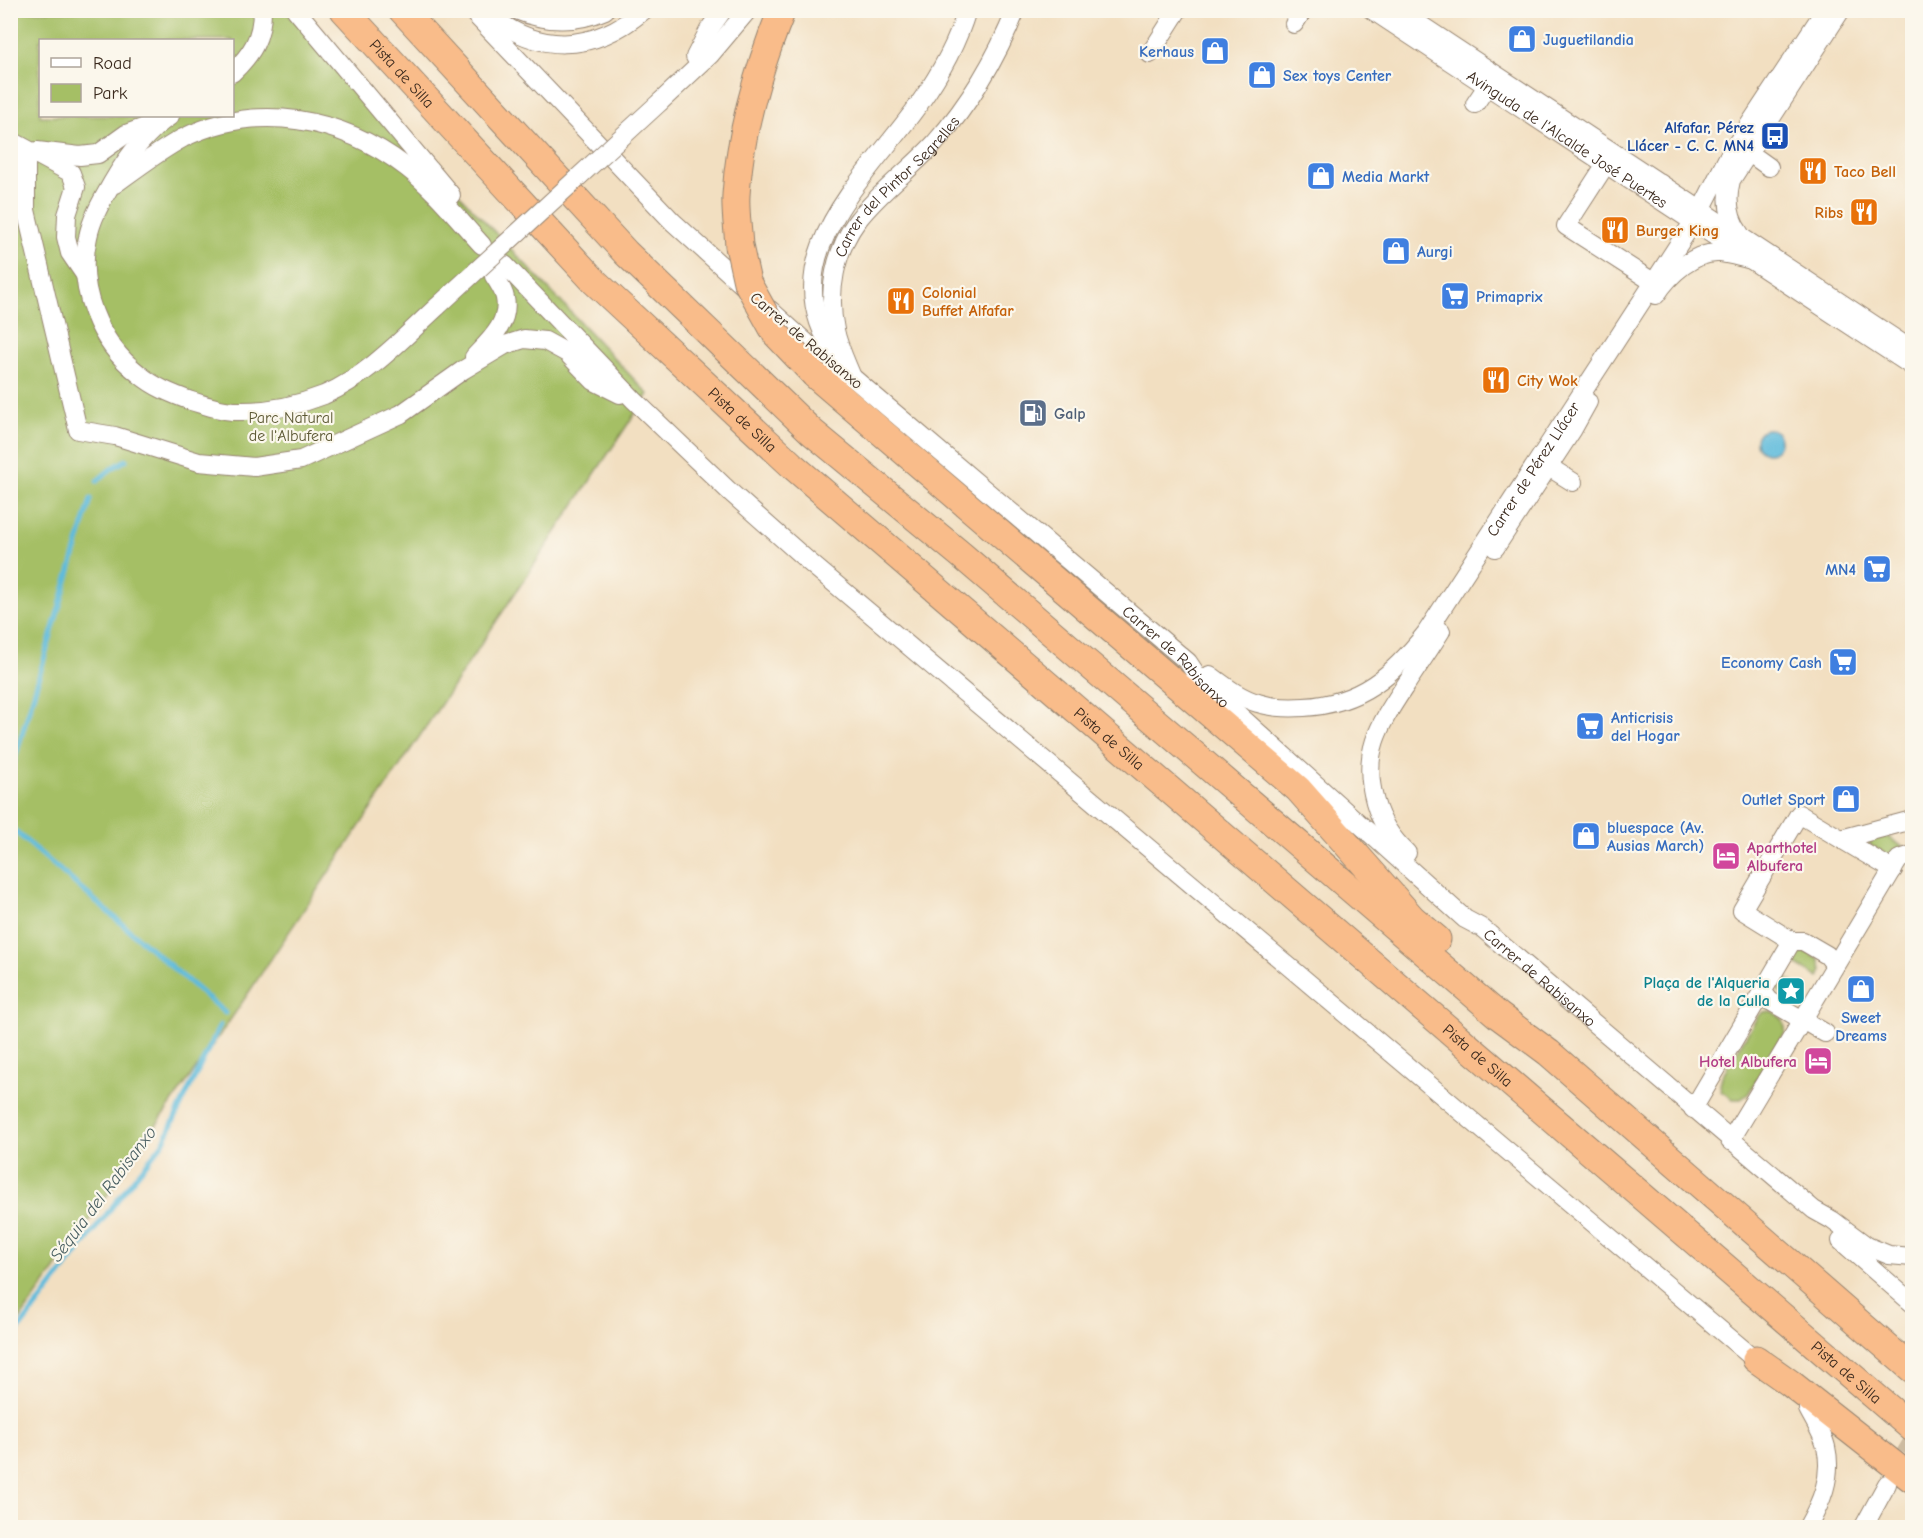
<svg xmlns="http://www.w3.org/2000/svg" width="1923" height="1538" font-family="'Comic Neue',sans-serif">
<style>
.green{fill:#a5bf65;stroke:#707442;stroke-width:1.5;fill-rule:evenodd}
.water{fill:#5ebbdc;stroke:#4c727d;stroke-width:1.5}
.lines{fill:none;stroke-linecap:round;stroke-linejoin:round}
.stream{stroke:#5ebbdc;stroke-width:5}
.minor-tunnel{stroke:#cdbba0;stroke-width:18;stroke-dasharray:18 9;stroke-linecap:butt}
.minor-casing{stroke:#968470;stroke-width:20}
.highway-casing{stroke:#968470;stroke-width:29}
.minor{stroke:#fff;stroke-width:18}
.highway{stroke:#f9bc8a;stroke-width:27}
.minor-bridge-casing{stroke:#968470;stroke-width:20;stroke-linecap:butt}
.highway-bridge-casing{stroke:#968470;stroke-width:29;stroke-linecap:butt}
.minor-bridge{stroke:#fff;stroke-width:18}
.highway-bridge{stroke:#f9bc8a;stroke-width:27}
.labels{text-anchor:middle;stroke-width:4.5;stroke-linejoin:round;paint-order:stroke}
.shop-label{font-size:16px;font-weight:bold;fill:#366cbe;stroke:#fbf7ec;text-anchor:start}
.street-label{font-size:16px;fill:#3b2a1e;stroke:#fbf7ec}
.transit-label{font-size:16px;font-weight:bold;fill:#164399;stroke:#fbf7ec;text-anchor:end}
.food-label{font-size:16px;font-weight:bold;fill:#c56008;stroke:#fbf7ec;text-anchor:start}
.service-label{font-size:16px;font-weight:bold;fill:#4e5e75;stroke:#fbf7ec;text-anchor:start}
.park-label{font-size:16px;fill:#5b5733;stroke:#fbf7ec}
.hotel-label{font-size:16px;font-weight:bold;fill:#b23c85;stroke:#fbf7ec;text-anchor:start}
.culture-label{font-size:16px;font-weight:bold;fill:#0d838f;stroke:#fbf7ec;text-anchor:end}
.water-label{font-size:18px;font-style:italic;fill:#475d60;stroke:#fbf7ec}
</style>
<rect width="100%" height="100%" fill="#fbf7ec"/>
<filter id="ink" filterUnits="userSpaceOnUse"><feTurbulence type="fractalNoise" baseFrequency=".0167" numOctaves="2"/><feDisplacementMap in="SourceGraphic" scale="12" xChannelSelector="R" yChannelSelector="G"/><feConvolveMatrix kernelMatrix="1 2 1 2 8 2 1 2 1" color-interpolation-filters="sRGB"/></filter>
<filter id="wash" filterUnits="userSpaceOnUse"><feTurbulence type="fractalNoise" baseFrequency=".008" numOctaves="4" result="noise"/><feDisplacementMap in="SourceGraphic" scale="24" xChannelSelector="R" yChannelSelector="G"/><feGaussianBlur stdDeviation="1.35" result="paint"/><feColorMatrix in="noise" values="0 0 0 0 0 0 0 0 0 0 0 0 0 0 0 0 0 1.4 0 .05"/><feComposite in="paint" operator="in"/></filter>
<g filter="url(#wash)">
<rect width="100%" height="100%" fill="#f2dfc1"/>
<!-- green -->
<g class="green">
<path d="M11,11H286L648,394L235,1013L11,1332ZM40,40H232V116H40Z"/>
<polygon points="1886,836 1903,847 1891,857 1868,844 1870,840"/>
<polygon points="1800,952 1807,952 1819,959 1822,970 1819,978 1791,961"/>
<path d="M1781,976L1809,992C1795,1011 1772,997 1781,976Z"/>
<path d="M1771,1011C1781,1017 1786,1020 1785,1033L1748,1094L1741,1099H1733L1721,1091L1720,1084L1722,1076L1758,1016L1764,1012Z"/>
</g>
<!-- water -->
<circle class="water" cx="1768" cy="441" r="12"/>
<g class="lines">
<!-- stream -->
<g class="stream">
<polyline points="97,481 111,469 126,460"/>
<polyline points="10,775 91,499"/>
<polyline points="10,827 225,1013"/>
<polyline points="10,1341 128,1186 163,1143 220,1025"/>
</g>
</g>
</g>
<g filter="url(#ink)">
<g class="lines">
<!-- minor-tunnel -->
<polyline class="minor-tunnel" points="1891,1477 1912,1442"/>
<!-- minor casing -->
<g class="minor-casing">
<g id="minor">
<polyline points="296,10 451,195"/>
<polyline points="471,10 673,222 748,290"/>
<path d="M484,10C536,56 593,53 644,10"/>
<path d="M516,10C545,22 576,23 605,10"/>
<path id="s1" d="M1372,10L1912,366"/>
<polyline points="1398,10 1912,350"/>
<polyline points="1294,24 1303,10"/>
<polyline points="1150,54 1178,10"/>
<polyline points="695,57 710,28 723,10"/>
<path d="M232,73C252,54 262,38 262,10"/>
<polyline points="660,102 710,55 748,10"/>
<polyline points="1475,104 1487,86"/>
<path d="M170,116C145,133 127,157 112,183C102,201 92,217 88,237C76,287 99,343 139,374C154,387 172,394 191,401C205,405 221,411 235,411C265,412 296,406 324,395C368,376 403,338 438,306"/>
<polyline points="10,140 71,173 76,187 67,215 66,237 70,253 85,275"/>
<polyline points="26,150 26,210 78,430 115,436 199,462 254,467 301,460 401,414 463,370 505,345 524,339 545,341 567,353 594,381 620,394"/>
<polyline points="37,151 80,156 98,154 126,134 154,124"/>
<polyline points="1748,152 1769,167"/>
<polyline points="1606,164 1566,226 1653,282"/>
<path d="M115,184C137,168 159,151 183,138C258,101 342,118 406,167C435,189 458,219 482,245"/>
<path d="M1740,234C1728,218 1726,200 1731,180L1841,10"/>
<polyline points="505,265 634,400 728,490 808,561 1764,1367"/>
<path d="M1656,295C1669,275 1694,251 1720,253C1731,254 1742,258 1753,260"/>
<path id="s2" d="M769,309L822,357L852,377L1188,662L1200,680L1465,919L1482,928L1814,1210L1832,1220L1867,1246L1889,1255L1912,1257"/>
<path d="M837,356C767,260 867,178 919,104C939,76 957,44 967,10"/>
<path d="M474,357C489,341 510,323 505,298C504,291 498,282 494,276"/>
<path id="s3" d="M852,377C846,362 838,346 835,330C827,293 835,251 857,221C879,192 910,170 935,143C970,103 996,60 1016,10"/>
<polyline points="1549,467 1573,482"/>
<polyline points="1495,548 1573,429 1588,402"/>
<path id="s4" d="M1210,675C1225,686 1240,698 1258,703C1273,708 1288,708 1304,707C1360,704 1393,675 1426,633L1701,210L1728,157L1825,10"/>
<polyline points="1841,839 1912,820"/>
<path d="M1407,853C1391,838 1381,823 1375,802C1361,752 1379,726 1405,686C1417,668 1429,650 1441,631"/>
<polyline points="1835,965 1827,955 1803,941 1792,941 1742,910 1799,814 1893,870"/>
<polyline points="1762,991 1770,1001 1825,1033"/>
<polyline points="1693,1109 1792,941"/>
<polyline points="1730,1141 1899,859 1912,855"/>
<polyline points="1841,1241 1912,1303"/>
<path d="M1807,1528C1821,1503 1833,1477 1826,1447C1823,1434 1814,1421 1808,1409"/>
<polyline points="1863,1528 1887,1484"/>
</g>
</g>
<!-- highway casing -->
<g class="highway-casing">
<g id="highway">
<path id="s5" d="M344,10L595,282L794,467L1912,1428"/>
<polyline points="402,10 626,253 812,432 960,554 1499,1016 1549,1053 1912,1369"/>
<path d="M739,246C738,229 735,211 736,195C740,130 758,69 782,10"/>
<polyline points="815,375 1298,789 1412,918 1437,939"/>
<polyline points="1756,1359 1790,1383 1912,1479"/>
</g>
</g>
<!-- minor -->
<use href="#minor" class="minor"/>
<!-- highway -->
<use href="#highway" class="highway"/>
<!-- minor-bridge casing -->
<g class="minor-bridge-casing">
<polyline id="minor-bridge" points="438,306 660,102"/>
</g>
<!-- highway-bridge casing -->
<g class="highway-bridge-casing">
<polyline id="highway-bridge" points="739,246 747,282 776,334 815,375"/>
</g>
<!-- minor-bridge -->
<use href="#minor-bridge" class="minor-bridge"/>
<!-- highway-bridge -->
<use href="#highway-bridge" class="highway-bridge"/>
</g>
</g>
<!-- icons -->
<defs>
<g id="shop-square" transform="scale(1.5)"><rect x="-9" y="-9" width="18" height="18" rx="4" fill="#3f7fe0" stroke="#fbf7ec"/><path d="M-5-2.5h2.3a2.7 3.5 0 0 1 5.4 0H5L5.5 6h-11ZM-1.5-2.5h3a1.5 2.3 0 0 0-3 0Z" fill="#fff"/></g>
<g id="bus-square" transform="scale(1.5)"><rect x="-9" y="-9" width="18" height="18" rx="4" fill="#1a4fb4" stroke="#fbf7ec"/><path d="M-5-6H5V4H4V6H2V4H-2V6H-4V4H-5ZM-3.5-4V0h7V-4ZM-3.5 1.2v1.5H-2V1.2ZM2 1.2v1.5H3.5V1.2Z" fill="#fff"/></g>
<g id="restaurant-square" transform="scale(1.5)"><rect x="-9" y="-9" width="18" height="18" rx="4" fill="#e8710a" stroke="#fbf7ec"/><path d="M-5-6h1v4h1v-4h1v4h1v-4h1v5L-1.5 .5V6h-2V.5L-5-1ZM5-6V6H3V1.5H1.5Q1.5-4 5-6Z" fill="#fff"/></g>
<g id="supermarket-square" transform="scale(1.5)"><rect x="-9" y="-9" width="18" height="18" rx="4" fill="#3f7fe0" stroke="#fbf7ec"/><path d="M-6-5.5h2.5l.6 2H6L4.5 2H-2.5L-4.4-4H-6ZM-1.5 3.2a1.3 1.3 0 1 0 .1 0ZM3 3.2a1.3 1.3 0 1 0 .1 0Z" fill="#fff"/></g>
<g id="fuel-square" transform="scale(1.5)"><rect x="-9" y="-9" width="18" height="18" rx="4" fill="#5c6f8a" stroke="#fbf7ec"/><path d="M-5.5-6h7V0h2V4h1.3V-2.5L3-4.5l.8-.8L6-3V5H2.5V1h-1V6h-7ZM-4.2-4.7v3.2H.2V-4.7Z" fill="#fff"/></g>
<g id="hotel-square" transform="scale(1.5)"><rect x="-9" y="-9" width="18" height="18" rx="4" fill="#d1479c" stroke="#fbf7ec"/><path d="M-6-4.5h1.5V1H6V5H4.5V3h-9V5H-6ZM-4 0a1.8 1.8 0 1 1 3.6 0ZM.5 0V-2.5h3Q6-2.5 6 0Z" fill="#fff"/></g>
<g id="sight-square" transform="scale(1.5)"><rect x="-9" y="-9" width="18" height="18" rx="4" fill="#0f9aa8" stroke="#fbf7ec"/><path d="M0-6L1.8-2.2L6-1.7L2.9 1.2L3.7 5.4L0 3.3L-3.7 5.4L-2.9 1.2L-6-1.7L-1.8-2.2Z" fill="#fff"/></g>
</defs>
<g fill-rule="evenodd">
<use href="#shop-square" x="1522" y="39"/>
<use href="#shop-square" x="1215" y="51"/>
<use href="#shop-square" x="1262" y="75"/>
<use href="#bus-square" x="1775" y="136"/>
<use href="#restaurant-square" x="1813" y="171"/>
<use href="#shop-square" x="1321" y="176"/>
<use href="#restaurant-square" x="1864" y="212"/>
<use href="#restaurant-square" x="1615" y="230"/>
<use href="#shop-square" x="1396" y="251"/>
<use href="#supermarket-square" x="1455" y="296"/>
<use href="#restaurant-square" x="901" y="301"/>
<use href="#restaurant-square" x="1496" y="380"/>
<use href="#fuel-square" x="1033" y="413"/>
<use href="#supermarket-square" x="1877" y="569"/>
<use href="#supermarket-square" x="1843" y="662"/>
<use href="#supermarket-square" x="1590" y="726"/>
<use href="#shop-square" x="1846" y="799"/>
<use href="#shop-square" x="1586" y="836"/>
<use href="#hotel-square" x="1726" y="856"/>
<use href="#shop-square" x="1861" y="989"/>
<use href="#sight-square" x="1791" y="991"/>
<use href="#hotel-square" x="1818" y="1061"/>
</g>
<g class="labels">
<!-- shop labels -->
<g class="shop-label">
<text x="1543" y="45">Juguetilandia</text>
<text x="1194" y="57" text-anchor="end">Kerhaus</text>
<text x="1283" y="81">Sex toys Center</text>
<text x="1342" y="182">Media Markt</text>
<text x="1417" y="257">Aurgi</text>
<text x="1476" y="302">Primaprix</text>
<text x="1856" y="575" text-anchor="end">MN4</text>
<text x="1822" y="668" text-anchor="end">Economy Cash</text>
<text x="1611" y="723">Anticrisis<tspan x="1611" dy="18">del Hogar</tspan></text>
<text x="1825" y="805" text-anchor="end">Outlet Sport</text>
<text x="1607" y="833">bluespace (Av.<tspan x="1607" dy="18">Ausias March)</tspan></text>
<text x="1861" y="1023" text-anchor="middle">Sweet<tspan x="1861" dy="18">Dreams</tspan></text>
</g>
<!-- street labels -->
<g class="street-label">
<text dy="6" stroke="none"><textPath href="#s5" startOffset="86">Pista de Silla</textPath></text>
<text dy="6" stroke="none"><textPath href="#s1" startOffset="234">Avinguda de l'Alcalde José Puertes</textPath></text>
<text dy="6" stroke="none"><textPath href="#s3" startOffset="216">Carrer del Pintor Segrelles</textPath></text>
<text transform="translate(807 340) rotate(40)" y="6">Carrer de Rabisanxo</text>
<text dy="6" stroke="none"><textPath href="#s5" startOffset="572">Pista de Silla</textPath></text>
<text dy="6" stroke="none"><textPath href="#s4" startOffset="446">Carrer de Pérez Llácer</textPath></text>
<text dy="6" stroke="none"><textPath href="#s2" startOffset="536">Carrer de Rabisanxo</textPath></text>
<text dy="6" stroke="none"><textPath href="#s5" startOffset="1058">Pista de Silla</textPath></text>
<text dy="6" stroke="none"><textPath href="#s2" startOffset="1022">Carrer de Rabisanxo</textPath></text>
<text dy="6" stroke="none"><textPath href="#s5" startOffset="1544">Pista de Silla</textPath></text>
<text dy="6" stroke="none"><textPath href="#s5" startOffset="2030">Pista de Silla</textPath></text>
</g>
<!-- transit labels -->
<g class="transit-label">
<text x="1754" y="133">Alfafar, Pérez<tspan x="1754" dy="18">Llácer - C. C. MN4</tspan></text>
</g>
<!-- food labels -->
<g class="food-label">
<text x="1834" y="177">Taco Bell</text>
<text x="1843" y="218" text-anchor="end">Ribs</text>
<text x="1636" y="236">Burger King</text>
<text x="922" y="298">Colonial<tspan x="922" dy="18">Buffet Alfafar</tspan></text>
<text x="1517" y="386">City Wok</text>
</g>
<!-- service labels -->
<g class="service-label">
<text x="1054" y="419">Galp</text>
</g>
<!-- park labels -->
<g class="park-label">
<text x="291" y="423">Parc Natural<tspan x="291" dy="18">de l'Albufera</tspan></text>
</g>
<!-- hotel labels -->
<g class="hotel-label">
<text x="1747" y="853">Aparthotel<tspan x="1747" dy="18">Albufera</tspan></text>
<text x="1797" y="1067" text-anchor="end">Hotel Albufera</text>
</g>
<!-- culture labels -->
<g class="culture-label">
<text x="1770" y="988">Plaça de l'Alqueria<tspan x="1770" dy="18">de la Culla</tspan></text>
</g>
<!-- water labels -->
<g class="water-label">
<text transform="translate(103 1194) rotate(-53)" y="6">Séquia del Rabisanxo</text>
</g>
</g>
<!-- margin -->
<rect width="1923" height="1538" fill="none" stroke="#fbf7ec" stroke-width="36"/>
<!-- legend -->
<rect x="39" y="39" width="195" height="78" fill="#fbf7ec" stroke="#aea59a" stroke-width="1.5"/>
<rect x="51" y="58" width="30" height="9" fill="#ffffff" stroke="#aea59a" stroke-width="1.5"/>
<text x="93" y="69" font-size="18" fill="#3b2a1e">Road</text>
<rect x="51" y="84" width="30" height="18" fill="#a5bf65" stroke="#aea59a" stroke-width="1.5"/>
<text x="93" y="99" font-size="18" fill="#3b2a1e">Park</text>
</svg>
